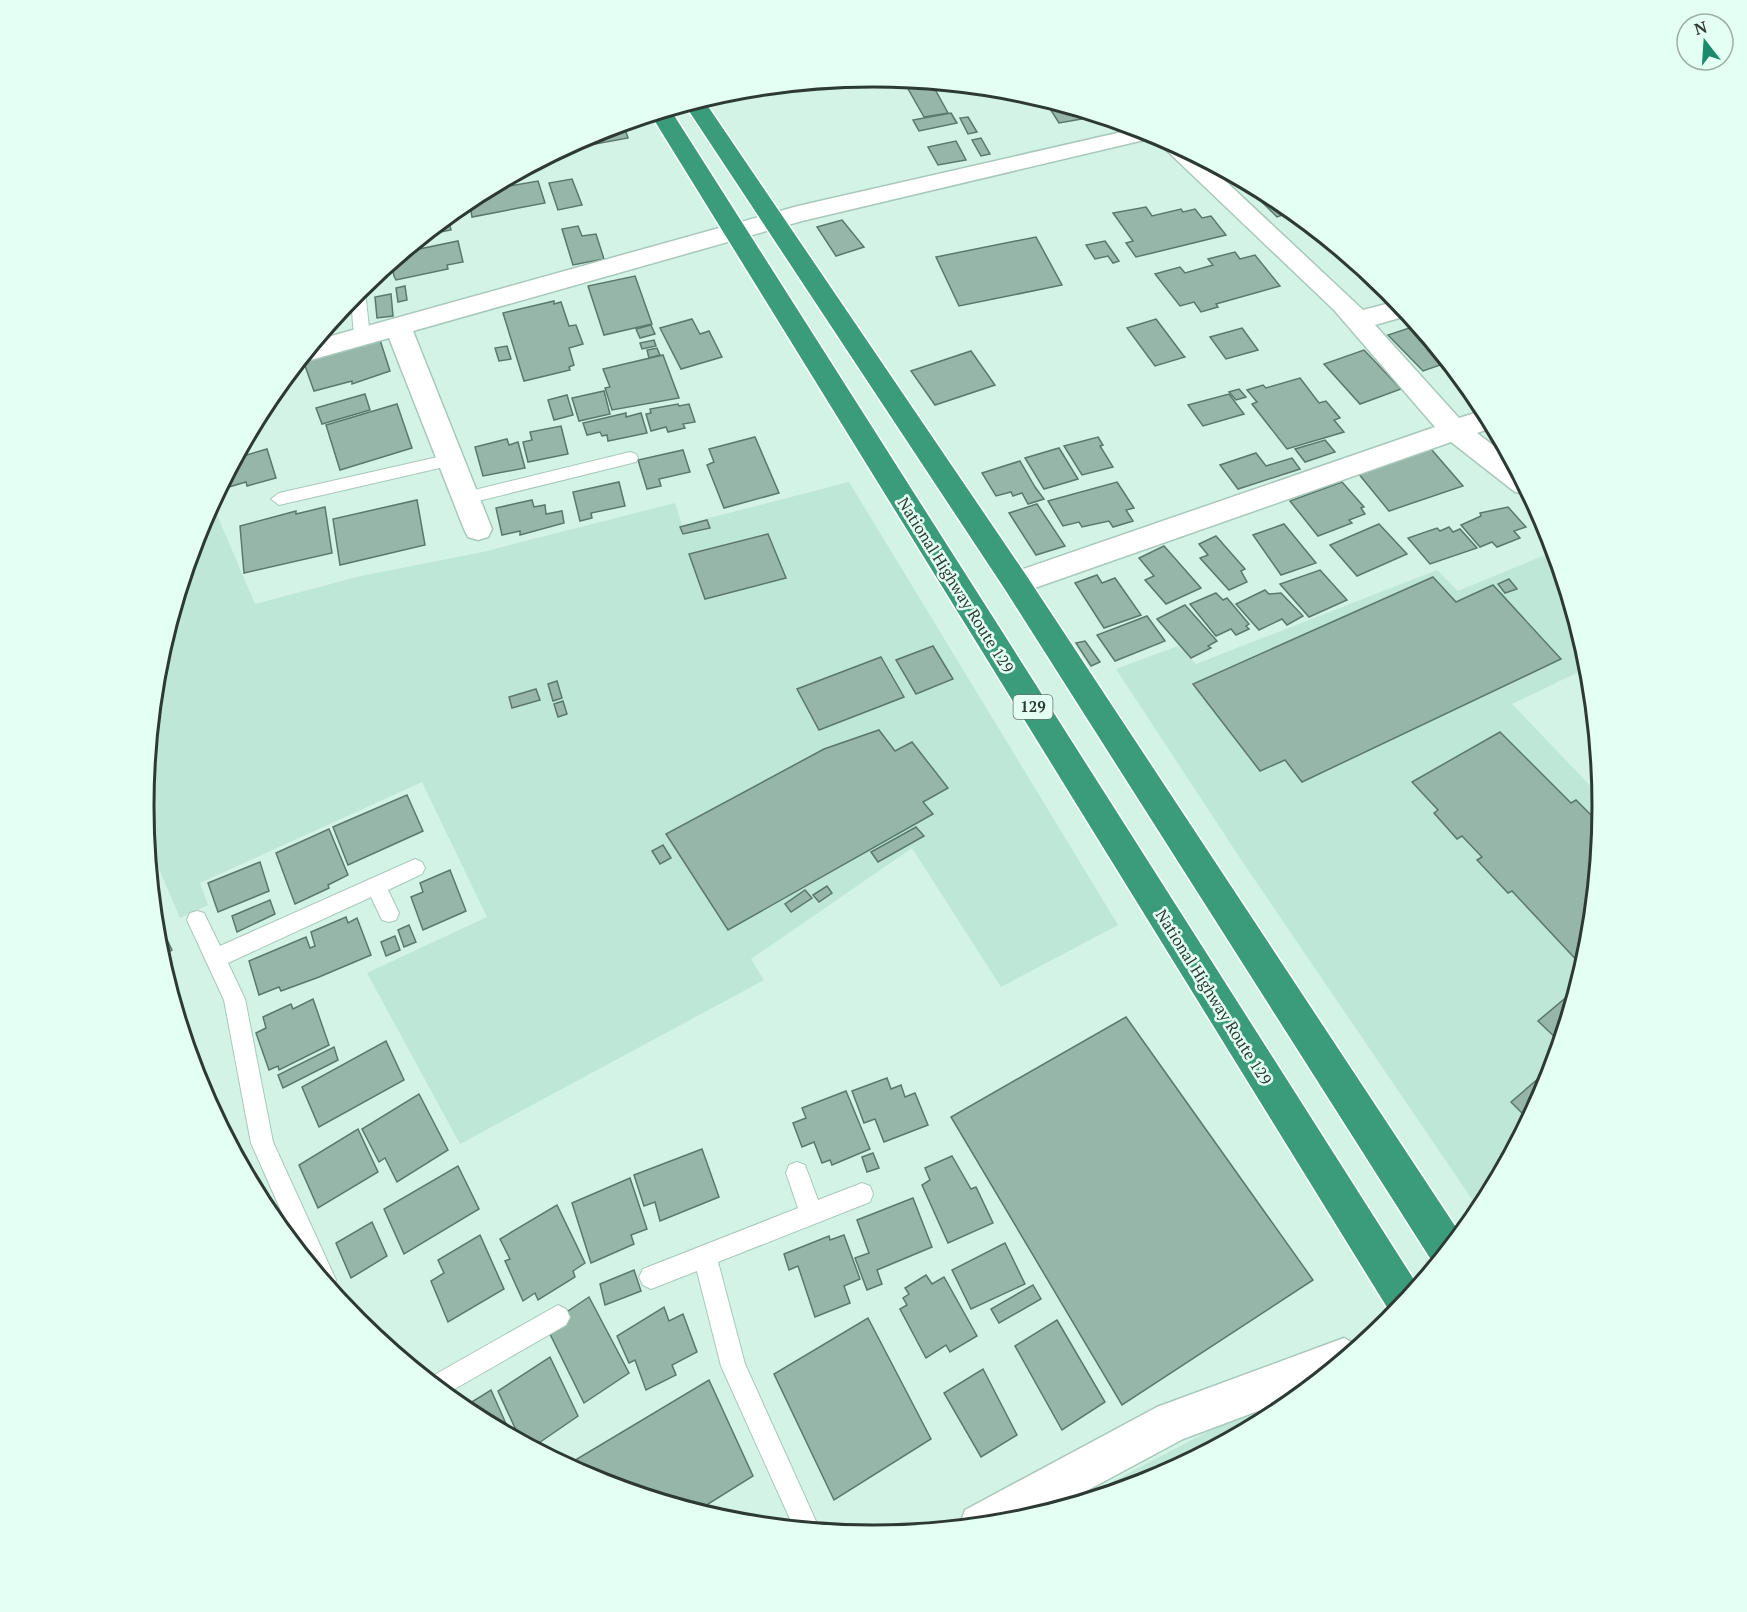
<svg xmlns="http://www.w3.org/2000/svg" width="1747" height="1612" font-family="'PT Serif',serif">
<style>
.built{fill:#bee7d7}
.building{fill:#96b6a9;stroke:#5a796c;stroke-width:1.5}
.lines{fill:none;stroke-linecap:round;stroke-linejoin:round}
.lane-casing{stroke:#a8c8bb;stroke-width:2}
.street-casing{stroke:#a8c8bb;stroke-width:3}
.highway-casing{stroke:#fff;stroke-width:3}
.lane{fill:#fff;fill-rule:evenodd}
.street{fill:#fff;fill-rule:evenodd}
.highway{fill:#3b9c7c;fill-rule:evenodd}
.labels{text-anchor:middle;stroke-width:5;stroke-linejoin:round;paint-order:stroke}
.shield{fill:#e4fff3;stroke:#64756d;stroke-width:1.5}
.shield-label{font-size:15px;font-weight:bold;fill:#2d3a34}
.street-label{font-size:16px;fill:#2d3a34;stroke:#e4fff3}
.rim{fill:none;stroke:#2d3a34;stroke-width:3}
</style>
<rect width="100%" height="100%" fill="#d2f3e5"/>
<!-- built -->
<g class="built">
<polygon points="849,482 1118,925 1001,987 912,848 751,959 764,980 460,1144 367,973 487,917 422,782 200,883 208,905 180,918 147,840 144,806 158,663 200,527 212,503 255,604 361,576 483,552 675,503 682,525"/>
<polygon points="1555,551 1589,667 1512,704 1602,798 1589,949 1547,1085 1480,1211 1242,861 1116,669 1178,646 1196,664 1437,570 1458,591"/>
<polygon points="1302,1394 1278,1413 1152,1480 1066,1506 1247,1411"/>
</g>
<!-- building -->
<g class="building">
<polygon points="931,82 948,113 924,117 907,87"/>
<polygon points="1055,102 1099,116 1059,123 1047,104"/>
<polygon points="951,113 957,123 919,131 913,120"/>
<polygon points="968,117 977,132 968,134 960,118"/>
<polygon points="623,123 628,138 574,148 573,144 595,132"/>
<polygon points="981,138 990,154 981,156 972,140"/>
<polygon points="956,141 966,160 938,165 928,147"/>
<polygon points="572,179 582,205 558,210 549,183"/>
<polygon points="538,181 545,203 472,217 469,199 486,190"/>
<polygon points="1274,197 1279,200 1304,220 1300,221 1291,212 1277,217 1261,201"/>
<polygon points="1146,207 1152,216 1181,209 1183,212 1195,209 1202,218 1211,216 1226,235 1136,257 1126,243 1133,241 1113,213"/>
<polygon points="448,217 451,230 430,234 430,231"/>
<polygon points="842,220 864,247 836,256 817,227"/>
<polygon points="578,226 582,236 596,234 604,259 573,265 562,229"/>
<polygon points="1036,237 1062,285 959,306 936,257"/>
<polygon points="458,241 463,262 447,265 448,269 396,280 394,276 391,262 405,252"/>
<polygon points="1105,241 1119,261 1113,263 1108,256 1095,259 1086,245"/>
<polygon points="1235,252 1240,259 1255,255 1280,286 1216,304 1218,307 1201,312 1194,302 1180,306 1155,274 1180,267 1185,273 1213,265 1208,259"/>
<polygon points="635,276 652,324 604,335 588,286"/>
<polygon points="405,286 407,300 398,302 396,288"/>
<polygon points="391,294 393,316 377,318 375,297"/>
<polygon points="554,301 554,304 561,302 569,326 576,325 583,344 569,348 574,365 569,367 570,370 524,381 503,313"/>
<polygon points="692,319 700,334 709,331 722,357 681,369 660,328"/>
<polygon points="1156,319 1183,355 1185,357 1155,366 1127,328"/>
<polygon points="651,325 655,334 640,338 636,329"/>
<polygon points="1418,325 1449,362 1423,371 1388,335"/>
<polygon points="1242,328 1258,350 1226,359 1210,337"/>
<polygon points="380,340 390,371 352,384 352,381 314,391 303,360"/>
<polygon points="654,340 656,346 642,349 640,343"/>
<polygon points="507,346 511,359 499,361 495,348"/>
<polygon points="657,348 660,355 649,358 647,350"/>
<polygon points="1364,350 1401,389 1360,404 1324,364"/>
<polygon points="971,351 995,385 935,405 911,371"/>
<polygon points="663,355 679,398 612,410 605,388 610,387 603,369"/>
<polygon points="1300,378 1319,403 1326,401 1340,418 1334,420 1344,432 1287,449 1252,404 1257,402 1247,390 1263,385 1266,388"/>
<polygon points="1239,389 1246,397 1236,400 1229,392"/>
<polygon points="604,391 610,414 579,421 572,398"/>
<polygon points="274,392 277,403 263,407 267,400"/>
<polygon points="365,394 370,410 322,424 316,408"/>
<polygon points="1229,394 1244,414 1203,426 1188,405"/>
<polygon points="567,395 573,415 554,420 548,400"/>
<polygon points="397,404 412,448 340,470 326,425"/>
<polygon points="678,404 679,406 689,404 695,422 683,424 685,428 668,432 666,427 651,431 646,414 651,413 650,409"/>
<polygon points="626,413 626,417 641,413 647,433 608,441 607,435 602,436 600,432 587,435 583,423"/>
<polygon points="561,426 568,454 528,462 523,442 532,440 530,432"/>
<polygon points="755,437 779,493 724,508 707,465 714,462 709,449"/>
<polygon points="1098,437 1103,445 1100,446 1113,467 1082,475 1064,446"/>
<polygon points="507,439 509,445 518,442 525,468 483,476 475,447"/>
<polygon points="1325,440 1335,452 1305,462 1295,449"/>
<polygon points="1059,448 1078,479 1044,489 1025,458"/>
<polygon points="267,449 276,478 247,486 246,482 222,489 236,458"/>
<polygon points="1431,449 1463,486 1389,511 1358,473"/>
<polygon points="683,450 690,472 659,479 661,486 647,489 638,460"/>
<polygon points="1256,453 1266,466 1292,458 1300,469 1238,489 1220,465"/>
<polygon points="1020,461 1035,487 1044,499 1028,504 1022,493 1013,496 1011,492 996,496 982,473"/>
<polygon points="619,482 625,506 591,513 592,518 580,521 573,492"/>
<polygon points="1117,482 1134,508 1126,510 1133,521 1113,527 1109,521 1082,527 1079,522 1063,526 1048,501"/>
<polygon points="1342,482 1364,507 1361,508 1365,514 1349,520 1352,523 1318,536 1290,501"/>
<polygon points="417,500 425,545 340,565 333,519"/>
<polygon points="532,500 534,507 545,505 546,514 562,511 564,523 520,535 520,531 502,535 496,508"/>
<polygon points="1037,504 1065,546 1036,555 1009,513"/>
<polygon points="325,507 332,553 244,573 240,526 296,511 296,514"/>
<polygon points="1508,507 1526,527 1514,531 1520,538 1497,547 1492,542 1480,547 1461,525 1481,516 1480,513"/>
<polygon points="707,520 710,528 683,534 680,527"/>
<polygon points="1284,524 1316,563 1281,575 1253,535"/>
<polygon points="1379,524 1407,554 1357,576 1330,545"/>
<polygon points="1449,527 1453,532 1460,529 1477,548 1430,564 1408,538 1437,528 1440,531"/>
<polygon points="768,534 786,578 705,599 689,554"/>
<polygon points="1216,536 1245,569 1241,571 1247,582 1229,590 1200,558 1208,555 1199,544"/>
<polygon points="1164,546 1201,588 1166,604 1145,580 1154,576 1139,558"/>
<polygon points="1320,570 1347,600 1309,617 1280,584"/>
<polygon points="1097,575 1102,583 1115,578 1141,615 1104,628 1075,583"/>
<polygon points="1433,577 1456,602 1493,585 1561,659 1302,782 1285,760 1260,771 1193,684"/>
<polygon points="1509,579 1517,589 1505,593 1498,584"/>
<polygon points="1265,590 1269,594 1281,593 1303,616 1287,625 1282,619 1259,630 1236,604"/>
<polygon points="1216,593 1223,600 1227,598 1249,624 1246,626 1249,629 1236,635 1231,629 1216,636 1190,604"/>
<polygon points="1185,605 1217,641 1208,646 1211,648 1191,658 1157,619"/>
<polygon points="1147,616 1165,641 1115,661 1097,635"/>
<polygon points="1085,641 1100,662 1091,666 1076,643"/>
<polygon points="933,646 953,679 916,694 896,660"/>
<polygon points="881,657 904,697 819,730 797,689"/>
<polygon points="557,681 562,698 553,701 548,684"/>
<polygon points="536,689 540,700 512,708 509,697"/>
<polygon points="563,701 567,714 558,717 554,704"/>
<polygon points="879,730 895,751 912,742 948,788 923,802 933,814 728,930 666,834 824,749"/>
<polygon points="1500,732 1571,803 1576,800 1601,825 1589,949 1583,967 1512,891 1508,893 1477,860 1482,857 1462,836 1457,839 1434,813 1438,810 1412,782"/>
<polygon points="407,795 423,831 348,865 333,827"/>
<polygon points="916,827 924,836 878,862 871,852"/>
<polygon points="329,829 348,875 328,885 329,888 295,904 276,853"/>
<polygon points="663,845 671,858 660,864 652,851"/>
<polygon points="260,862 269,891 218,912 208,883"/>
<polygon points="450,870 466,911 423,930 411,897 423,892 420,883"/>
<polygon points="827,886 832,893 819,902 813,895"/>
<polygon points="805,890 812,898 791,912 785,904"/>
<polygon points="270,900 275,914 237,932 232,916"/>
<polygon points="346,917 348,923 357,918 371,955 319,977 281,991 279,987 259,995 249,961 306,937 310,948 315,946 311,932"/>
<polygon points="160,925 172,950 161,957 156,927"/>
<polygon points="409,925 416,942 404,947 398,930"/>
<polygon points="395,936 400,950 386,956 381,942"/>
<polygon points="1569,995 1574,999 1560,1042 1538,1021"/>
<polygon points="313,999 329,1045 279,1070 278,1066 269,1070 256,1033 266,1028 263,1017 291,1004 293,1009"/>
<polygon points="1126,1017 1313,1280 1122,1405 951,1117"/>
<polygon points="386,1041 404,1080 319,1127 302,1087"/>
<polygon points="334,1047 338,1060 283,1088 278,1075"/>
<polygon points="1553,1066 1547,1085 1529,1120 1511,1102"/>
<polygon points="887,1078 891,1089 901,1085 905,1097 915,1093 928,1125 884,1142 875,1119 864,1123 852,1091"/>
<polygon points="846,1091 870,1149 832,1165 830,1160 822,1163 814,1142 802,1147 793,1123 806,1118 802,1108"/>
<polygon points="419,1094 448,1150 397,1182 385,1158 379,1162 362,1129"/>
<polygon points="358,1129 378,1172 318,1208 299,1165"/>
<polygon points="702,1149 719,1197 660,1221 655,1202 644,1206 634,1175"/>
<polygon points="873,1153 879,1168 867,1172 862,1157"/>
<polygon points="952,1156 971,1189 976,1187 993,1223 948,1243 922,1185 930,1180 925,1168"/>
<polygon points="458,1166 479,1209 404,1254 384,1209"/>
<polygon points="254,1175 260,1189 256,1192 249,1178"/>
<polygon points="630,1178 647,1229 631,1235 634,1244 591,1263 572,1203"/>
<polygon points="913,1198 932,1247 877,1270 882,1284 867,1290 855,1258 869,1253 857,1220"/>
<polygon points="557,1205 585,1263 573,1271 575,1277 538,1300 535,1293 523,1301 505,1261 510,1259 500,1239"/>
<polygon points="372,1222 387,1256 351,1278 336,1243"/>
<polygon points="480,1235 504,1289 448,1322 431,1281 444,1273 438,1260"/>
<polygon points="844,1235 860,1279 844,1286 850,1303 815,1317 798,1266 789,1270 784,1254 829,1236 830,1240"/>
<polygon points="1005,1243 1025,1284 971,1309 952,1270"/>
<polygon points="634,1270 641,1291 605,1305 600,1284"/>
<polygon points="926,1275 932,1284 944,1277 977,1336 950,1352 946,1345 926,1358 900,1309 907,1305 903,1298 909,1294 905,1288"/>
<polygon points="1033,1285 1041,1299 999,1323 991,1309"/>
<polygon points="589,1297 629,1373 584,1403 549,1332 562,1315"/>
<polygon points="664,1307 669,1321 683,1314 697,1352 672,1365 676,1375 646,1390 635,1360 629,1363 617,1336"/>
<polygon points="868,1318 931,1439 834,1500 774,1374"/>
<polygon points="1057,1320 1105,1402 1062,1430 1015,1346"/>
<polygon points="550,1357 578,1416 533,1447 521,1441 498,1391"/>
<polygon points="983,1369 1017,1435 981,1457 944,1393"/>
<polygon points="709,1380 753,1476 697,1511 594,1480 567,1465"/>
<polygon points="491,1390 511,1435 462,1408"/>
</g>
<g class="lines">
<!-- lane casing -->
<g class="lane-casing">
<g id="lane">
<polygon points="362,286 365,290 370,337 362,342 354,337 351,298"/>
<polygon points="630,452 636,454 638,458 636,462 466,504 458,498 466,492"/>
<polygon points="451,454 459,460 457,464 279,505 271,499 279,493"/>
<polygon points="415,859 422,862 425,868 422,874 388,890 399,913 396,920 389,922 382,920 371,897 228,963 245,999 273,1142 336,1280 331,1289 298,1249 251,1143 224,1000 187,920 190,913 197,911 204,913 220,946"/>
<polygon points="797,1162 805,1165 818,1200 862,1183 870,1186 873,1194 870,1202 718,1262 745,1364 820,1530 794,1528 721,1366 697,1271 651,1289 643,1285 639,1277 643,1269 798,1208 786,1173 789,1165"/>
<polygon points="558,1305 566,1309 570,1317 566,1325 446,1394 427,1379"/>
</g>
</g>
<!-- street casing -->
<g class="street-casing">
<g id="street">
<polygon points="1139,128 1161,136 802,221 413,331 492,529 488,537 478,540 468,537 464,529 389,338 307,361 301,359 317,340 798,206"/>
<polygon points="1161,137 1202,159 1363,310 1398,301 1410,315 1375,325 1459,418 1485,410 1494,427 1477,433 1511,459 1530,494 1515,492 1451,442 1026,591 1016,595 1006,591 1001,583 1006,575 1435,427 1334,310 1162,146 1158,141"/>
<polygon points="1344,1338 1359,1346 1298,1396 1183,1439 1049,1511 1015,1522 959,1527 965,1510 1157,1407"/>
</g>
</g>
<!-- highway casing -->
<g class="highway-casing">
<g id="highway">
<polygon points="703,99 1026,575 1461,1235 1435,1266 1006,591 685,105"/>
<polygon points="670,109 1418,1286 1393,1317 651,115"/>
</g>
</g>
<!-- lane -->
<use href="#lane" class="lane"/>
<!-- street -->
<use href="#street" class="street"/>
<!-- highway -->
<use href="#highway" class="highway"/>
</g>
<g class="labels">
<!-- shield labels -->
<rect class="shield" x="1013.5" y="695" width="39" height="24" rx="4.5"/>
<g class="shield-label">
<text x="1033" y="712">129</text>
</g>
<!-- street labels -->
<g class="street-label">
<text transform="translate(956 585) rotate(58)" y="6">National Highway Route 129</text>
<text transform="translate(1214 997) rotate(58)" y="6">National Highway Route 129</text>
</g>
</g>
<!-- crop -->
<path d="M0 0H1747V1612H0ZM154 806a719 719 0 1 1 1438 0a719 719 0 1 1-1438 0Z" fill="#e4fff3" fill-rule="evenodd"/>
<path class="rim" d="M154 806a719 719 0 1 1 1438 0a719 719 0 1 1-1438 0Z"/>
<!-- north arrow -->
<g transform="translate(1705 42) rotate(343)"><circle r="28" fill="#e4fff3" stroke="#9bb0a7" stroke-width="1.5"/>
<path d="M0-4.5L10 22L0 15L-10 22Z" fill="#1a8a6a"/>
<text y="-9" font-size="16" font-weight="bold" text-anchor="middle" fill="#2d3a34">N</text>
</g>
</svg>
